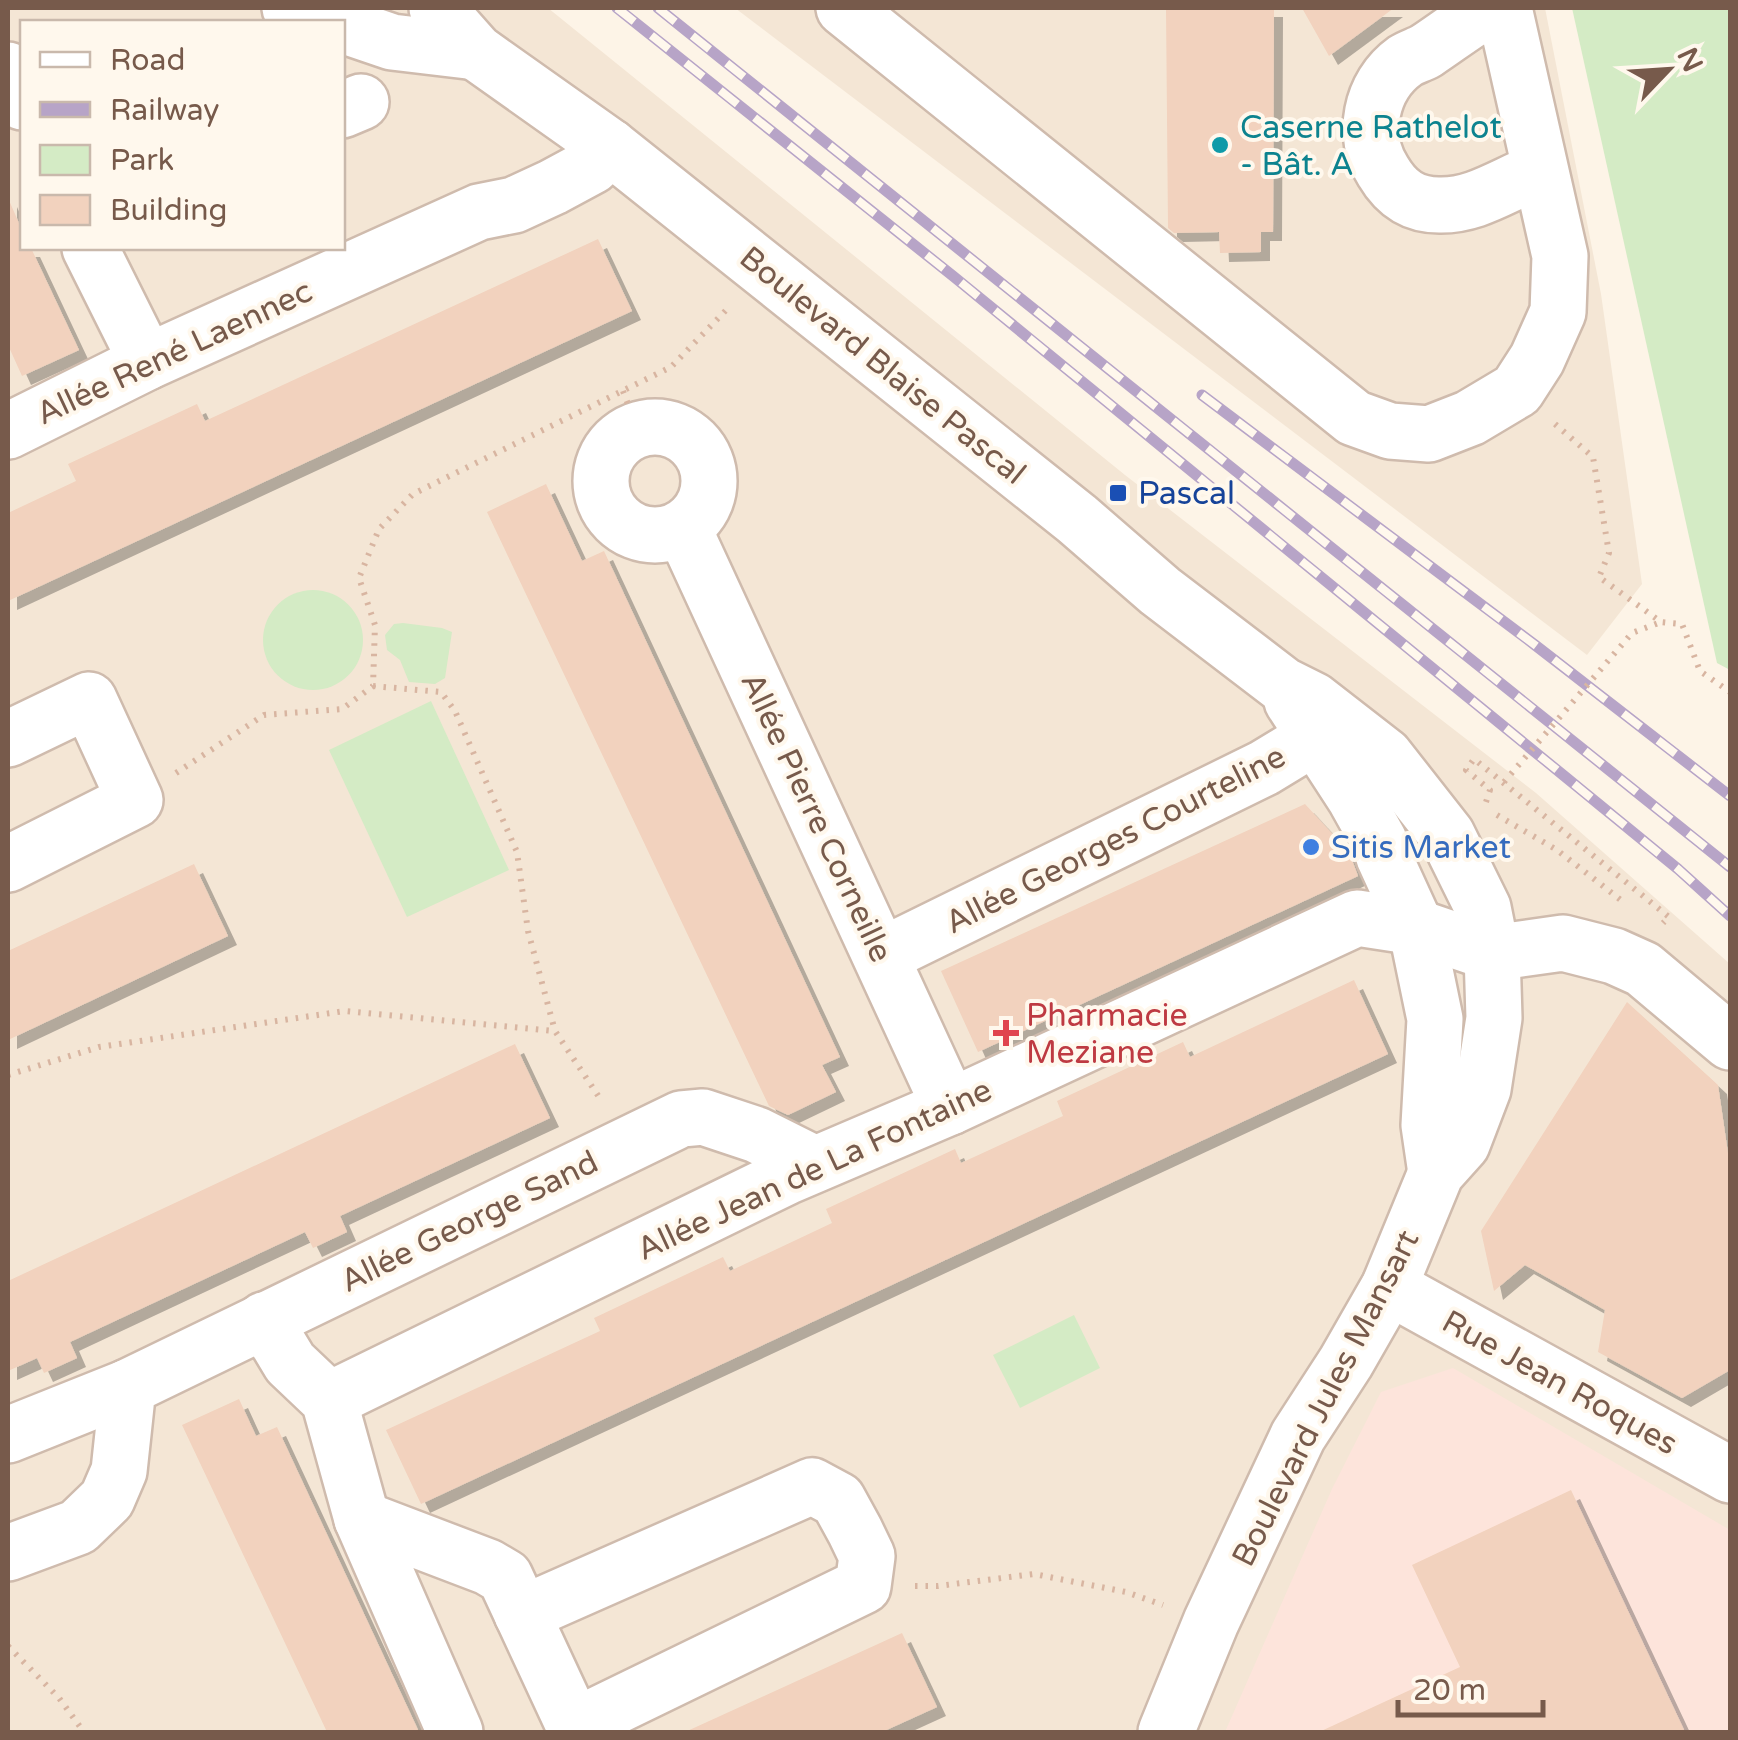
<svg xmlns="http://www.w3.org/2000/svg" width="1738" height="1740" font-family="'Varela Round',sans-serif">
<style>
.residential{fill:#f4e6d5;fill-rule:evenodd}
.commercial{fill:#fde4db}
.green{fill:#d4ebc5}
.building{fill:#f2d2be;filter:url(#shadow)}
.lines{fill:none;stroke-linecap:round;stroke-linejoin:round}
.minor-casing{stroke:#cfbbad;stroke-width:60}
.path{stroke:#d8b5a1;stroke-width:6;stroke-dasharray:2.5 8;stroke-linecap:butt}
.minor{stroke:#fff;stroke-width:55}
.rail-casing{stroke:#b7a4c7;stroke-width:11}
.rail{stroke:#fff8ed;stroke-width:8;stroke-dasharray:22;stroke-linecap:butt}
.path-bridge{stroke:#d8b5a1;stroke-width:6;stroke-dasharray:2.5 8;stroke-linecap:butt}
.culture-dot{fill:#0f9aa8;stroke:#fff8ed;stroke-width:4}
.transit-dot{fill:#1a4fb4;stroke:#fff8ed;stroke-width:4}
.shop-dot{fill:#3f7fe0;stroke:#fff8ed;stroke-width:4}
.health-dot{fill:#e0444e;stroke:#fff8ed;stroke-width:4}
.labels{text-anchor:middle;stroke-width:8;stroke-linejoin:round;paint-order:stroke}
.culture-label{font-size:32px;fill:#0d838f;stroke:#fff8ed;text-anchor:start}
.street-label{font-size:32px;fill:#775a4b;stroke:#fff8ed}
.transit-label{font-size:32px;fill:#164399;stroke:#fff8ed;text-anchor:start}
.shop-label{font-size:32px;fill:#366cbe;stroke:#fff8ed;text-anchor:start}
.health-label{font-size:32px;fill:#be3a42;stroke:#fff8ed;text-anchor:start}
</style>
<defs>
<filter id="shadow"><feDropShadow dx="9" dy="9" stdDeviation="0" flood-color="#0004"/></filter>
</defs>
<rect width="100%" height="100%" fill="#fdf4e7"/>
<!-- residential -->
<g class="residential">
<path d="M8,8H548L1125,475L1536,793L1730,964V1732H8ZM22,22H342V248H22Z"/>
<polygon points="735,8 1545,8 1601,294 1642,584 1587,655"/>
</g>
<!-- commercial -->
<polygon class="commercial" points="1453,1368 1730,1530 1730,1732 1225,1732 1332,1489 1381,1392"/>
<!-- green -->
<g class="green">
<polygon points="1572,8 1730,8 1730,670 1717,663"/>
<circle cx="313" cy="640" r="50"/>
<polygon points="403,623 442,628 452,632 445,678 435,684 409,682 400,660 387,650 385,635 394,624"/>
<polygon points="431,701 509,870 407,917 329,750"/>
<polygon points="1074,1315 1100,1368 1020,1408 993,1355"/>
</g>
<!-- building -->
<g class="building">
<polygon points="1166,8 1274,8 1273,232 1261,232 1261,252 1220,253 1219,232 1174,233 1168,228"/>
<polygon points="1302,8 1394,8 1329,56"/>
<polygon points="8,198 22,230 22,248 31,248 79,350 22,376 8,345"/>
<polygon points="598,239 632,311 8,601 8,513 76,481 68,464 197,404 205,421"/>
<polygon points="546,484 582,561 604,551 840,1057 822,1065 836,1092 788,1115 769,1106 487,512"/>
<polygon points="1305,804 1340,842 1352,860 1358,876 978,1052 941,971"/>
<polygon points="194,864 228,936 8,1040 8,951"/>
<polygon points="1354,980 1388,1054 421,1504 386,1430 600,1331 594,1318 723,1257 730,1271 832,1223 826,1209 955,1149 961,1163 1063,1116 1057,1101 1183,1042 1190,1057"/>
<polygon points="1627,1002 1718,1085 1730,1167 1730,1370 1682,1398 1598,1352 1605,1310 1525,1265 1494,1291 1481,1231"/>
<polygon points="515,1044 550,1118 340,1216 347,1232 313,1248 305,1232 70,1342 77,1358 44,1373 37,1358 8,1371 8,1281"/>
<polygon points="239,1399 256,1436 277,1427 419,1732 327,1732 182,1425"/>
<polygon points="1571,1490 1685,1732 1319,1732 1460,1667 1412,1565"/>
<polygon points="902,1633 937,1707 882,1732 685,1732"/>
</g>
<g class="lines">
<!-- minor casing -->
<g class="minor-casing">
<g id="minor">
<polyline points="290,8 335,22"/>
<polyline points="437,8 476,52 610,147 1077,519 1160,591 1283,685 1313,700 1385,756 1447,835 1483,908 1492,953 1494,1018 1483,1089 1462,1144 1436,1173 1389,1287 1346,1362 1298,1436 1211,1622 1166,1732"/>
<polyline points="844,8 1354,418 1390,431 1429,434 1470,418 1517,390 1537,359 1558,312 1560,256 1504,8"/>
<path d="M1490,8C1468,21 1447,37 1426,51C1419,55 1411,57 1405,61C1370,86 1361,136 1383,171C1396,193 1412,205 1439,205C1477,206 1506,183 1540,171"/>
<polyline points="342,25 392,42 476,52"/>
<polyline points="8,70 22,102"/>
<polyline points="342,110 361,102"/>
<polyline points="90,248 147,362"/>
<circle cx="655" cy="481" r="54"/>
<polyline points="8,431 147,362 479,212 514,205 553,187 592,166 610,147"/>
<polyline points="683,528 950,1107"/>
<polyline points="1292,701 1355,798 1379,841 1384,857 1416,927 1435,1019 1429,1125 1436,1173"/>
<polyline points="8,739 89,700 135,800 8,864"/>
<polyline points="881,956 1264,768 1315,737 1313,701"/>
<polyline points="1389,1287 1730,1475"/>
<polyline points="264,1320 290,1363 329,1400 362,1519 455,1732"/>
<polyline points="329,1400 786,1177 950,1107 1357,918 1416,927 1492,953 1563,943 1614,956 1643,969 1730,1042"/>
<polyline points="8,1435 128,1387"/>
<polyline points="362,1519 488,1567 505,1577 577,1732"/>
<polyline points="8,1553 78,1527 107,1499 119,1471 128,1387 681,1119 703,1117 757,1135 815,1164"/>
<polyline points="522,1614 812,1486 838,1500 855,1531 867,1556 863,1586 575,1726"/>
</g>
</g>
<!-- path -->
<g class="path">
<polyline points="623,391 638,430"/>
<polyline points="1555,424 1593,457 1609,553 1599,577 1661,622 1682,624 1700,671 1730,692"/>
<polyline points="373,686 441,692 455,711 517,852 528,931 555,1031"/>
<polyline points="176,773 264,715 342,709 373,686 375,625 359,578 379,529 413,494 671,367 730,306"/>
<polyline points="1486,802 1490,790 1466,770 1474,759 1669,917 1663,923"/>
<polyline points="1497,815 1557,850 1622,901"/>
<polyline points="8,1075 99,1047 345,1011 555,1031 601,1100"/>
<polyline points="915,1586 938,1586 1034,1574 1126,1592 1163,1605"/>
<polyline points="8,1646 59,1698 84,1732"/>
</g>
<!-- minor -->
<use href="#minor" class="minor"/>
<!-- rail casing -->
<g class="rail-casing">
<g id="rail">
<polyline points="617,8 953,276 1678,869 1730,916"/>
<polyline points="658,8 1730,867"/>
<polyline points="1202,395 1535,645 1730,796"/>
</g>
</g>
<!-- rail -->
<use href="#rail" class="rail"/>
<!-- path-bridge -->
<polyline class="path-bridge" points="1504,782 1632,633 1661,622"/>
</g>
<!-- markers -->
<circle class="culture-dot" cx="1220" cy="145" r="10"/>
<rect class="transit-dot" x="1108" y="483" width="20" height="20" rx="5"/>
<circle class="shop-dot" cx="1311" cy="847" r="10"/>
<path class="health-dot" d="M1001 1018h10v10h10v10h-10v10h-10v-10h-10v-10h10z"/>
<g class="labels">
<!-- culture labels -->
<g class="culture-label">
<text x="1240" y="138">Caserne Rathelot<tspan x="1240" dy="37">- Bât. A</tspan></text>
</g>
<!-- street labels -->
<g class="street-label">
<text transform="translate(174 352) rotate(-25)" y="11">Allée René Laennec</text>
<text transform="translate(883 365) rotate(39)" y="11">Boulevard Blaise Pascal</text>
<text transform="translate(817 817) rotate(65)" y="11">Allée Pierre Corneille</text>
<text transform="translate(1115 839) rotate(-27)" y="11">Allée Georges Courteline</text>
<text transform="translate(814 1169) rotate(-25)" y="11">Allée Jean de La Fontaine</text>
<text transform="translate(469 1221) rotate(-26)" y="11">Allée George Sand</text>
<text transform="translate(1560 1382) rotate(29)" y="11">Rue Jean Roques</text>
<text transform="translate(1325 1398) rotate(-63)" y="11">Boulevard Jules Mansart</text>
</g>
<!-- transit labels -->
<g class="transit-label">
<text x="1138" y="504">Pascal</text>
</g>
<!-- shop labels -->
<g class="shop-label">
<text x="1331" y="858">Sitis Market</text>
</g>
<!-- health labels -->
<g class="health-label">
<text x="1026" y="1026">Pharmacie<tspan x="1026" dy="37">Meziane</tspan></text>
</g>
</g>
<!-- border -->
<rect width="1738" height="1740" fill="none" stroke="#775a4b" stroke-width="20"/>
<!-- legend -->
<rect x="20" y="20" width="325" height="230" fill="#fff8ed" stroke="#c9b9ac" stroke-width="2.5"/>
<rect x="40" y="52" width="50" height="15" fill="#ffffff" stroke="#c9b9ac" stroke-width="2.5"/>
<text x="110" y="70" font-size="30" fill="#775a4b">Road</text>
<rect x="40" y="102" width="50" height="15" fill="#b7a4c7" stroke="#c9b9ac" stroke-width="2.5"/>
<text x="110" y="120" font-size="30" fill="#775a4b">Railway</text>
<rect x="40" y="145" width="50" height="30" fill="#d4ebc5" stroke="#c9b9ac" stroke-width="2.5"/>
<text x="110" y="170" font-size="30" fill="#775a4b">Park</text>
<rect x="40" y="195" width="50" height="30" fill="#f2d2be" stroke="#c9b9ac" stroke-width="2.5"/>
<text x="110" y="220" font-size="30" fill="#775a4b">Building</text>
<!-- north arrow -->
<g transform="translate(1668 70) rotate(65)" stroke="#fff8ed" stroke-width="8" paint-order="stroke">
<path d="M0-8L18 38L0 25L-18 38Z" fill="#775a4b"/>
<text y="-15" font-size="28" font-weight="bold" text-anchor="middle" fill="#775a4b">N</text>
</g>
<!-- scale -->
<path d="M1398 1700v15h145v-15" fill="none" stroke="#775a4b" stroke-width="5"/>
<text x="1413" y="1700" font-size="30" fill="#775a4b" stroke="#fff8ed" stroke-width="8" paint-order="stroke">20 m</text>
</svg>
